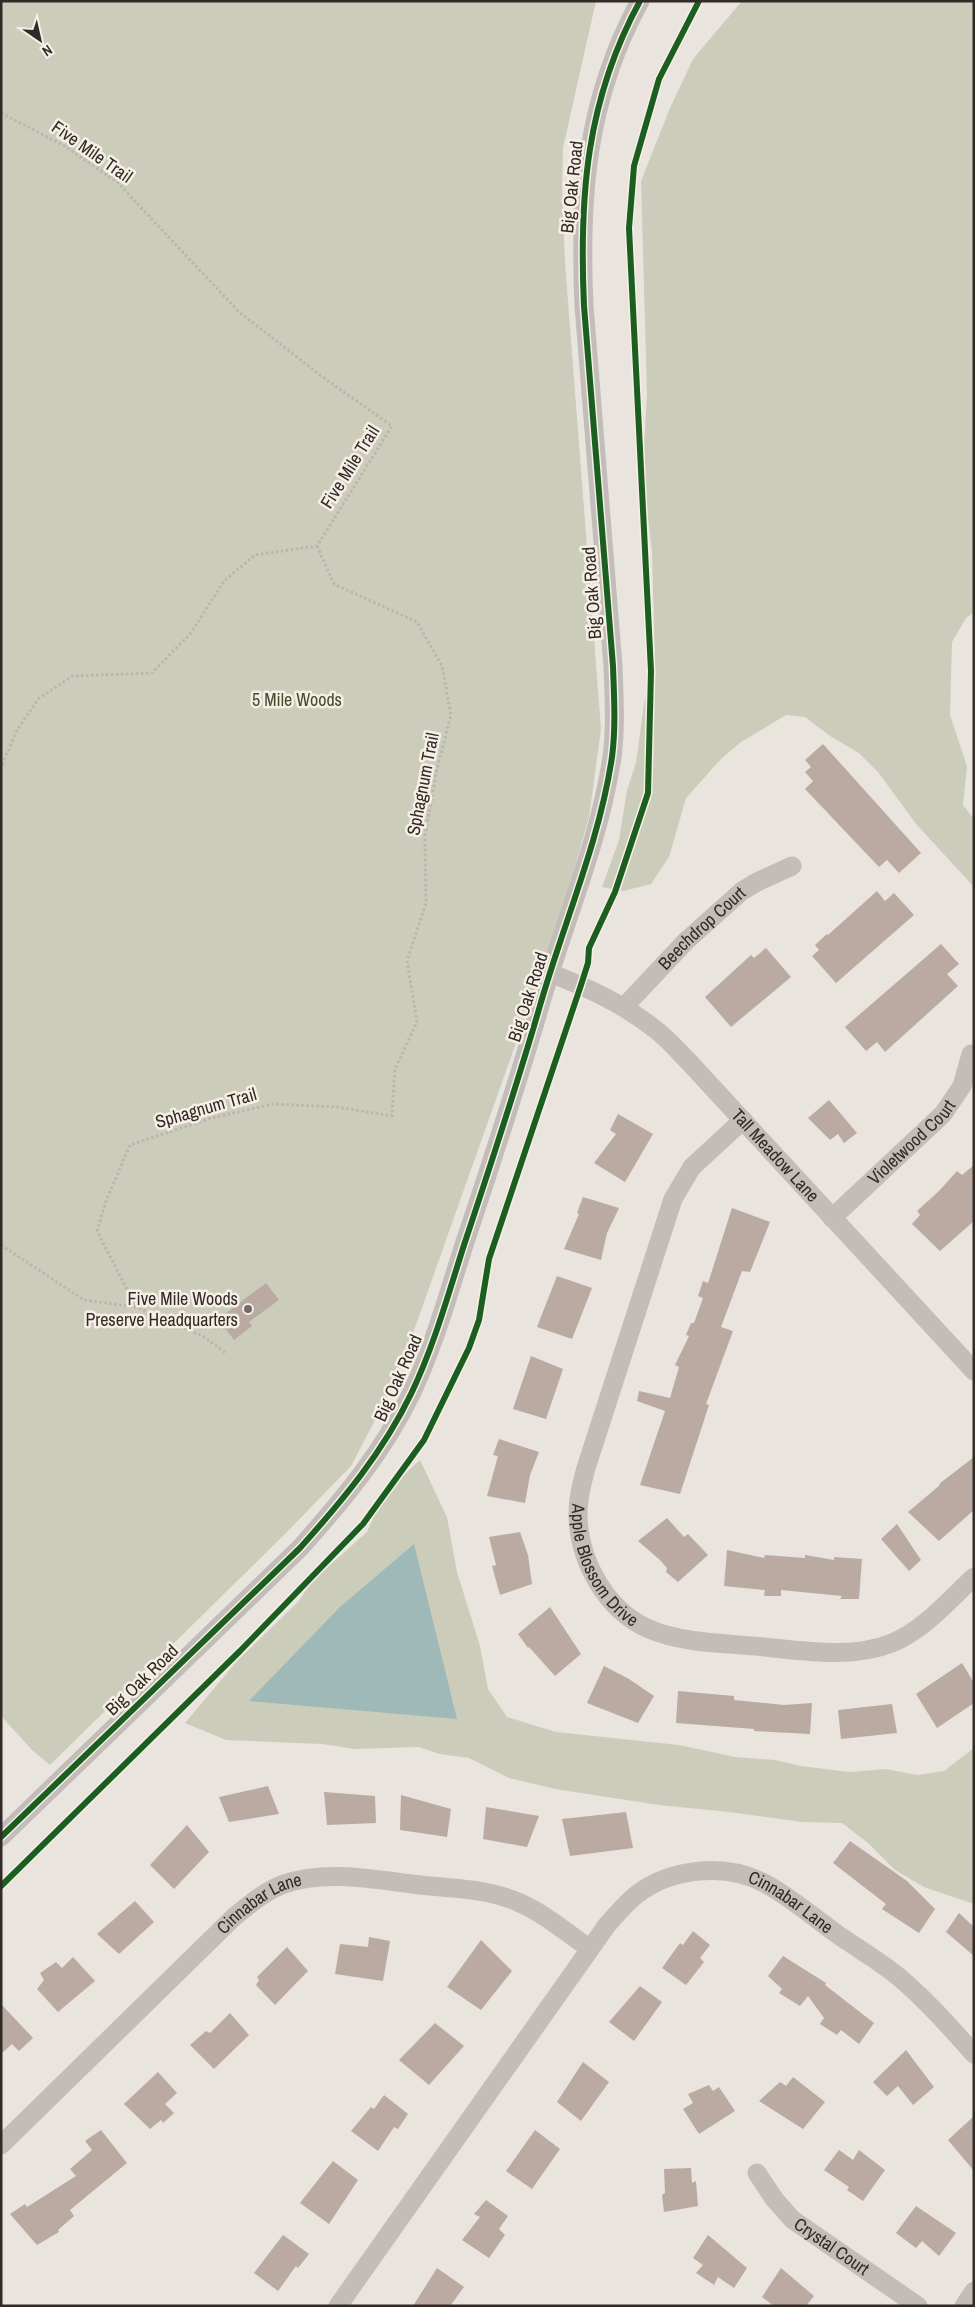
<svg xmlns="http://www.w3.org/2000/svg" width="975" height="2307" font-family="'Archivo Narrow',sans-serif">
<style>
.green{fill:#cbcdba}
.water{fill:#9eb9b8}
.building{fill:#bbaaa2}
.lines{fill:none;stroke-linecap:round;stroke-linejoin:round}
.path{stroke:#bbb5b0;stroke-width:3;stroke-dasharray:2.5 2.5;stroke-linecap:butt}
.minor{stroke:#c2bdb8;stroke-width:19}
.cycleway-casing{stroke:#f6efe6;stroke-width:9}
.cycleway{stroke:#1b5e20;stroke-width:6}
.poi-dot{fill:#726b67;stroke:#f6efe6;stroke-width:2}
.labels{text-anchor:middle;stroke-width:5;stroke-linejoin:round;paint-order:stroke}
.street-label{font-size:18px;fill:#322a27;stroke:#f6efe6}
.park-label{font-size:18px;fill:#424d2e;stroke:#f6efe6}
.poi-label{font-size:18px;fill:#322a27;stroke:#f6efe6;text-anchor:end}
</style>
<rect width="100%" height="100%" fill="#eae4de"/>
<!-- green -->
<g class="green">
<polygon points="1,1 596,1 563,148 562,187 565,262 601,729 589,817 561,916 401,1367 393,1386 351,1466 285,1534 50,1765 32,1750 1,1716"/>
<polygon points="742,1 974,1 974,612 966,618 952,642 950,715 967,766 963,805 974,819 974,887 916,824 878,772 859,753 830,736 805,717 786,715 741,742 722,758 686,798 669,857 651,884 623,891 602,887 619,840 627,790 636,763 644,704 655,663 652,552 646,500 644,448 647,394 641,181 670,108 693,59"/>
<polygon points="420,1460 447,1517 457,1572 480,1646 488,1689 507,1717 556,1732 679,1745 735,1757 775,1760 801,1766 850,1772 886,1769 917,1775 944,1771 974,1748 974,1904 924,1887 895,1870 868,1843 842,1823 802,1822 729,1812 659,1805 555,1789 509,1778 469,1758 439,1754 419,1747 355,1749 322,1744 226,1740 185,1723 238,1660 298,1602 313,1580 367,1532 379,1505 396,1482"/>
</g>
<!-- water -->
<polygon class="water" points="414,1544 457,1719 249,1701 340,1607"/>
<!-- building -->
<g class="building">
<polygon points="823,744 921,853 899,873 887,860 879,867 805,789 813,781 805,772 811,767 805,760"/>
<polygon points="877,891 885,901 894,893 914,915 836,983 812,956 819,950 815,945 827,934 828,935"/>
<polygon points="941,944 959,964 947,974 958,986 885,1052 877,1042 866,1051 845,1027"/>
<polygon points="766,948 791,977 731,1027 705,997 751,955 754,958"/>
<polygon points="829,1100 857,1133 844,1143 838,1134 830,1140 808,1118"/>
<polygon points="618,1114 653,1134 625,1182 594,1163 616,1134 610,1130"/>
<polygon points="974,1165 974,1221 940,1251 912,1224 920,1215 917,1211 939,1191 957,1171 962,1175"/>
<polygon points="583,1197 619,1208 607,1233 601,1260 564,1249 579,1214 577,1213"/>
<polygon points="732,1208 770,1222 750,1272 742,1271 721,1327 733,1331 706,1404 709,1405 680,1494 640,1485 665,1411 637,1401 639,1391 670,1398 679,1367 675,1365 689,1336 686,1335 691,1323 694,1323 703,1298 698,1296 703,1281 708,1283"/>
<polygon points="557,1276 592,1288 572,1339 537,1327"/>
<polygon points="266,1283 279,1300 249,1322 252,1326 234,1340 218,1319"/>
<polygon points="531,1356 563,1369 546,1419 513,1409"/>
<polygon points="499,1439 539,1452 530,1475 525,1503 487,1496 498,1456 493,1455"/>
<polygon points="974,1457 974,1510 939,1541 908,1512 940,1485 939,1484"/>
<polygon points="667,1518 684,1537 688,1534 708,1555 678,1582 666,1572 667,1568 660,1560 638,1541"/>
<polygon points="897,1524 921,1560 909,1571 881,1539"/>
<polygon points="520,1532 528,1555 532,1584 500,1595 492,1566 496,1565 489,1537"/>
<polygon points="727,1550 764,1558 765,1555 805,1558 805,1555 834,1560 834,1557 862,1559 859,1599 840,1599 842,1596 781,1590 781,1596 764,1596 765,1590 724,1586"/>
<polygon points="550,1607 581,1654 555,1676 529,1647 528,1648 518,1634"/>
<polygon points="962,1663 974,1683 974,1703 937,1728 916,1694"/>
<polygon points="604,1666 629,1679 654,1696 638,1723 587,1703"/>
<polygon points="678,1691 734,1696 734,1700 784,1705 812,1703 810,1734 754,1731 754,1729 676,1723"/>
<polygon points="892,1704 897,1733 841,1739 838,1710"/>
<polygon points="268,1786 279,1814 229,1822 219,1797"/>
<polygon points="324,1792 375,1796 376,1823 327,1825"/>
<polygon points="401,1795 451,1809 447,1837 400,1830"/>
<polygon points="486,1807 539,1816 527,1847 483,1839"/>
<polygon points="626,1812 633,1848 570,1856 562,1819"/>
<polygon points="187,1825 209,1852 174,1889 150,1865"/>
<polygon points="850,1841 907,1881 935,1909 919,1933 882,1909 886,1904 833,1863"/>
<polygon points="135,1901 154,1922 119,1954 97,1934"/>
<polygon points="959,1913 974,1927 974,1956 946,1932"/>
<polygon points="693,1931 710,1945 700,1958 704,1962 686,1985 662,1968 680,1943 683,1945"/>
<polygon points="369,1937 390,1941 383,1981 335,1974 340,1944 368,1947"/>
<polygon points="481,1940 512,1971 481,2010 447,1987"/>
<polygon points="287,1947 308,1971 275,2005 256,1985 259,1980 257,1977"/>
<polygon points="783,1956 826,1983 825,1985 874,2023 859,2044 841,2030 837,2035 820,2024 824,2018 808,1996 800,2006 779,1993 782,1989 768,1976"/>
<polygon points="73,1957 95,1981 58,2012 37,1989 44,1980 40,1973 56,1962 62,1968"/>
<polygon points="640,1986 662,2002 634,2041 609,2022"/>
<polygon points="1,2004 33,2038 19,2051 12,2044 1,2054"/>
<polygon points="230,2013 249,2035 214,2069 190,2045 206,2031 210,2033"/>
<polygon points="435,2023 464,2046 429,2085 399,2060"/>
<polygon points="906,2050 934,2087 913,2105 898,2086 887,2096 873,2082"/>
<polygon points="583,2062 609,2082 581,2121 557,2102"/>
<polygon points="158,2072 177,2093 165,2104 174,2113 163,2123 161,2120 150,2129 124,2104"/>
<polygon points="793,2077 825,2102 803,2129 759,2101 780,2082 786,2086"/>
<polygon points="709,2085 713,2091 719,2087 735,2111 699,2134 683,2109 693,2103 688,2094"/>
<polygon points="384,2095 408,2114 398,2129 394,2127 378,2151 351,2131 371,2107 374,2109"/>
<polygon points="974,2116 974,2171 948,2140"/>
<polygon points="101,2130 127,2163 70,2210 74,2216 58,2230 59,2232 37,2245 10,2214 25,2204 27,2207 76,2176 70,2169 92,2150 85,2141"/>
<polygon points="535,2130 560,2149 532,2189 506,2171"/>
<polygon points="839,2150 853,2160 859,2150 885,2170 863,2201 847,2190 849,2187 824,2170"/>
<polygon points="333,2161 358,2180 329,2224 300,2203"/>
<polygon points="691,2168 692,2183 696,2181 698,2206 664,2212 662,2195 665,2193 664,2169"/>
<polygon points="486,2200 508,2216 499,2229 505,2235 489,2258 462,2240 480,2217 474,2214"/>
<polygon points="916,2206 956,2233 939,2256 922,2241 916,2248 896,2233"/>
<polygon points="283,2235 309,2254 298,2268 296,2266 278,2291 254,2273"/>
<polygon points="708,2235 747,2268 734,2288 718,2277 714,2285 696,2273 703,2265 693,2258"/>
<polygon points="437,2268 464,2287 450,2306 413,2306"/>
<polygon points="781,2268 814,2296 806,2306 774,2306 762,2297"/>
</g>
<g class="lines">
<!-- path -->
<g class="path">
<polyline points="1,113 63,145 117,182 239,312 324,378 392,426 317,546 255,555 224,581 190,634 152,673 73,676 39,698 17,730 1,767"/>
<polyline points="1,1245 84,1300 136,1307 203,1336 227,1354"/>
<polyline points="136,1307 97,1231 106,1201 130,1145 212,1118 273,1104 337,1107 392,1116 395,1069 417,1022 407,961 426,903 425,835 437,769 451,715 442,666 417,622 334,584 317,546"/>
</g>
<!-- minor -->
<g class="minor">
<path id="s1" d="M550,973C588,988 624,1004 656,1030C668,1039 678,1051 689,1062L974,1371"/>
<path id="s2" d="M624,1007L686,941L742,891L757,882L792,866"/>
<path id="s3" d="M743,1120L692,1167L673,1199L586,1468C582,1483 578,1497 578,1513C578,1559 605,1610 649,1629C684,1644 727,1643 764,1647C806,1651 852,1659 892,1643C924,1630 949,1600 974,1577"/>
<path id="s4" d="M832,1218L943,1114L962,1086L971,1054"/>
<path d="M1,1837L300,1548C343,1500 383,1452 411,1394C434,1346 448,1295 464,1245C490,1167 516,1088 539,1009C563,924 599,844 612,757C616,727 614,696 613,666L584,306C579,197 586,100 640,1"/>
<path id="s5" d="M1,2145L234,1917C249,1905 265,1891 284,1884C327,1869 377,1880 420,1885C455,1889 487,1888 520,1903C545,1914 567,1933 590,1949"/>
<path id="s6" d="M757,2173L775,2200L793,2220L918,2306"/>
<path id="s7" d="M338,2306L607,1925C616,1915 625,1904 636,1895C671,1868 726,1862 766,1884C792,1898 813,1917 837,1934C858,1949 880,1961 900,1978C927,2001 950,2027 974,2054"/>
<polyline points="964,2306 974,2291"/>
</g>
<!-- cycleway casing -->
<g class="cycleway-casing">
<g id="cycleway">
<path d="M1,1837L300,1548C343,1500 383,1452 411,1394C434,1346 448,1295 464,1245C490,1167 516,1088 539,1009C563,924 599,844 612,757C616,727 614,696 613,666L584,306C579,197 586,100 640,1"/>
<polyline points="1,1886 240,1651 363,1524 424,1440 469,1348 479,1320 489,1259 581,985 588,963 589,948 615,892 648,793 651,671 629,228 634,166 659,79 699,1"/>
</g>
</g>
<!-- cycleway -->
<use href="#cycleway" class="cycleway"/>
</g>
<!-- markers -->
<circle class="poi-dot" cx="248" cy="1309" r="5"/>
<g class="labels">
<!-- street labels -->
<g class="street-label">
<text transform="translate(92 152) rotate(35)" y="6">Five Mile Trail</text>
<text transform="translate(572 187) rotate(-84)" y="6">Big Oak Road</text>
<text transform="translate(350 467) rotate(-58)" y="6">Five Mile Trail</text>
<text transform="translate(592 593) rotate(-94)" y="6">Big Oak Road</text>
<text transform="translate(423 784) rotate(-79)" y="6">Sphagnum Trail</text>
<text dy="6" stroke="none"><textPath href="#s2" startOffset="111">Beechdrop Court</textPath></text>
<text transform="translate(528 997) rotate(-72)" y="6">Big Oak Road</text>
<text transform="translate(206 1108) rotate(-16)" y="6">Sphagnum Trail</text>
<text dy="6" stroke="none"><textPath href="#s4" startOffset="110">Violetwood Court</textPath></text>
<text dy="6" stroke="none"><textPath href="#s1" startOffset="294">Tall Meadow Lane</textPath></text>
<text transform="translate(398 1378) rotate(-66)" y="6">Big Oak Road</text>
<text dy="6" stroke="none"><textPath href="#s3" startOffset="495">Apple Blossom Drive</textPath></text>
<text transform="translate(142 1680) rotate(-44)" y="6">Big Oak Road</text>
<text dy="6" stroke="none"><textPath href="#s7" startOffset="676">Cinnabar Lane</textPath></text>
<text dy="6" stroke="none"><textPath href="#s5" startOffset="355">Cinnabar Lane</textPath></text>
<text dy="6" stroke="none"><textPath href="#s6" startOffset="106">Crystal Court</textPath></text>
</g>
<!-- park labels -->
<g class="park-label">
<text x="297" y="706">5 Mile Woods</text>
</g>
<!-- poi labels -->
<g class="poi-label">
<text x="238" y="1305">Five Mile Woods<tspan x="238" dy="21">Preserve Headquarters</tspan></text>
</g>
</g>
<!-- border -->
<rect width="975" height="2307" fill="none" stroke="#322a27" stroke-width="5"/>
<!-- north arrow -->
<g transform="translate(40 40) rotate(146)" stroke="#f6efe6" stroke-width="4" paint-order="stroke">
<path d="M0-4L9 19L0 12L-9 19Z" fill="#322a27"/>
<text y="-8" font-size="14" font-weight="bold" text-anchor="middle" fill="#322a27">N</text>
</g>
</svg>
